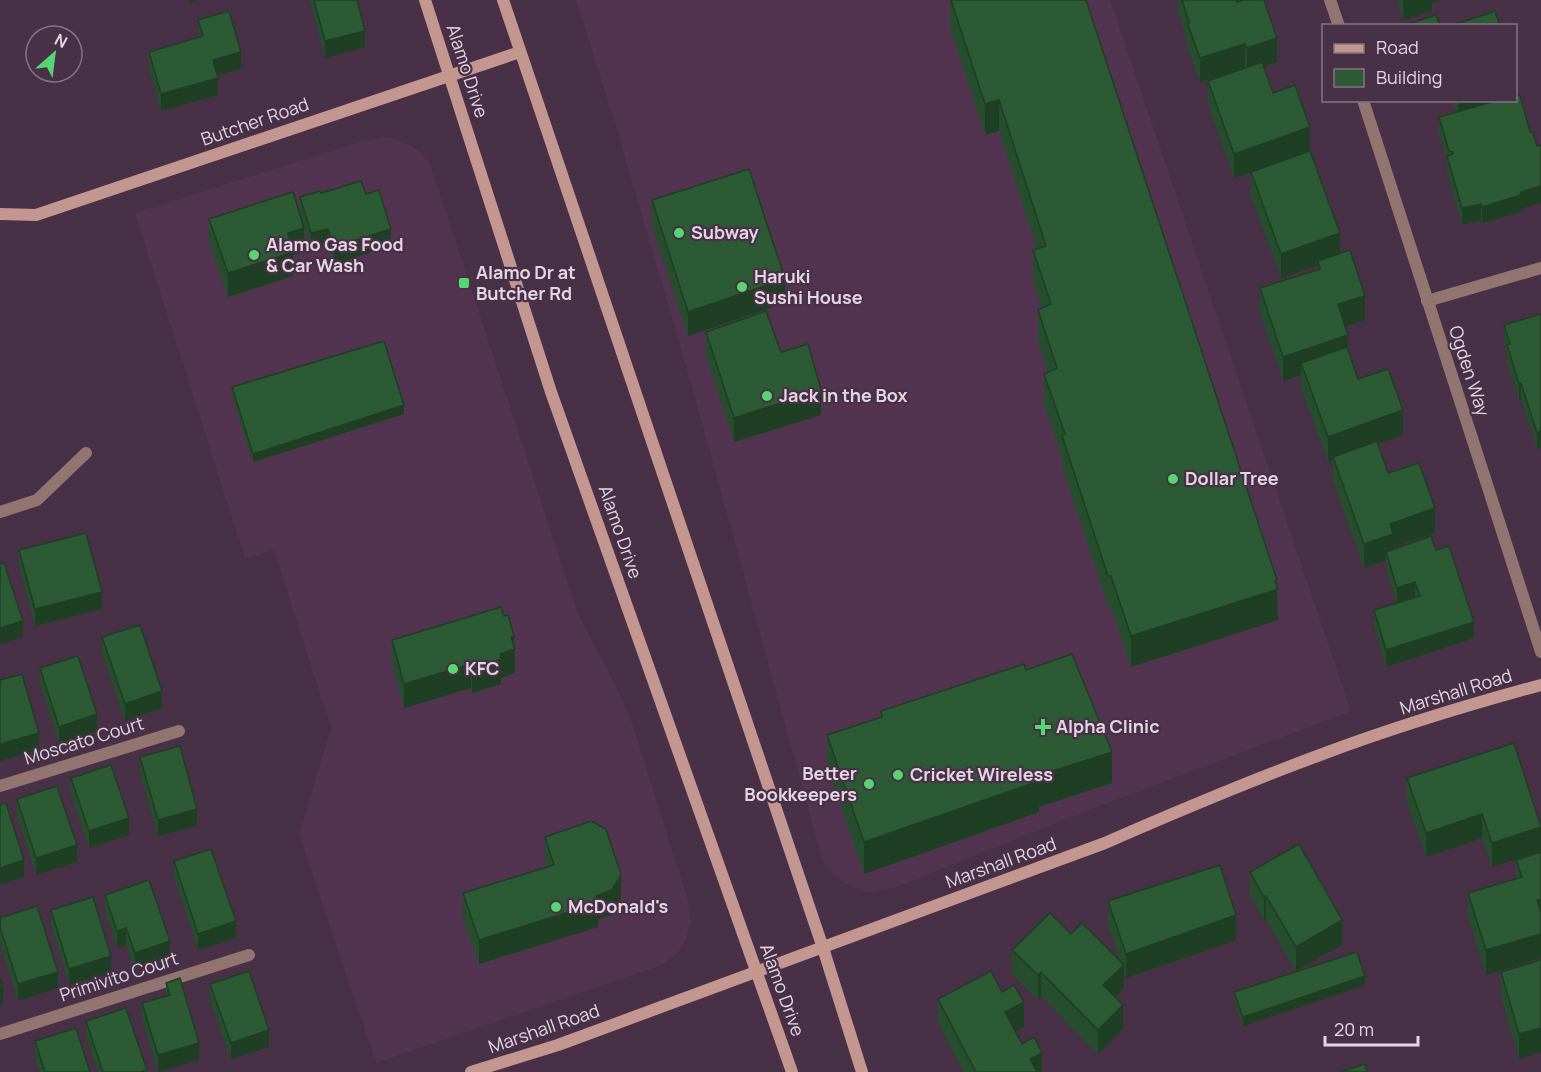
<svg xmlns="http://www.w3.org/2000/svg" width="1541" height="1072" font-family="Manrope,sans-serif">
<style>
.built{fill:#523451}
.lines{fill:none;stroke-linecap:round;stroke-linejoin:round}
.street{stroke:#927571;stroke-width:12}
.secondary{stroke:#c39690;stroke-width:12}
.wall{fill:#264d2d}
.shaded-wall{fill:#1f3f24}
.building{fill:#2c5a34;stroke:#1f3f24;stroke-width:1.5}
.poi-dot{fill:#56d671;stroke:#483047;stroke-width:2}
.labels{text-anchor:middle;stroke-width:4.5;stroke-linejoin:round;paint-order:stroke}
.street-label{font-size:18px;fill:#e4d5e3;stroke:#483047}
.poi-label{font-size:18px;font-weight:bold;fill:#e4d5e3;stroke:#483047;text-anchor:start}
</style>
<rect width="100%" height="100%" fill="#483047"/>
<!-- built -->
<g class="built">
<polygon points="576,0 1110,0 1351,711 1063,820 894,888 873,892 863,891 844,883 829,870 822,859 816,837 690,380 614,120"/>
<polygon points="383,137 392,138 410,145 420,152 431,166 578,614 615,684 632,723 688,900 691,922 686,939 678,953 662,965 376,1063 299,834 331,728 274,550 245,559 135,213 360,142"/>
</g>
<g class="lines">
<!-- street -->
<g class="street">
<polyline points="1330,0 1339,26"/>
<polyline points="1363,100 1541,652"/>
<polyline points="1427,301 1541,268"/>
<polyline points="0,512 37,500 86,453"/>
<polyline points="0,786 179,731"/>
<polyline points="0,1034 249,955"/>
</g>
<!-- secondary -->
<g class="secondary">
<polyline points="425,0 551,392 792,1072"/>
<polyline points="503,0 823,948 862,1072"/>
<polyline points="0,214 36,215 520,52"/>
<path d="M471,1072L558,1045L1105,843C1176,812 1247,782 1320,755C1392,728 1467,705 1541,685"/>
</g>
</g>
<!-- wall -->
<g class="wall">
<polygon points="310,0 357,0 365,47 325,58"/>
<polygon points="950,0 1086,0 1277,587 1278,620 1131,667 1111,607 1108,607 1062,467 1062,457 1044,405 1044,374 1048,372 1038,341 1038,310 1042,308 1033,282 1033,250 1037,249 999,131 985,135 950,28"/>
<polygon points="1178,0 1237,0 1277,62 1263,67 1273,93 1310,151 1340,254 1365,320 1345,326 1348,350 1358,379 1403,435 1378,444 1388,473 1435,533 1393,547 1393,550 1436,550 1474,638 1386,667 1374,627 1374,610 1397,603 1386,569 1386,560 1364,568 1333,481 1333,460 1328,462 1301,388 1301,375 1283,381 1260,313 1260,288 1318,269 1318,265 1281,278 1251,196 1251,172 1234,178 1208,105 1208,81 1234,72 1200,82 1187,47 1187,40 1178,11"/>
<polygon points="1397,0 1440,0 1432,3 1432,11 1403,20"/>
<polygon points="198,20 241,69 217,75 218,95 161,111 149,69 149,52 199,38"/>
<polygon points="1452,100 1515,100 1521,212 1482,223 1481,220 1462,225 1447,173 1447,161 1439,134 1439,117 1457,113"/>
<polygon points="321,193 366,194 391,246 334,264 328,246 311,250 300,214 300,197"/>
<polygon points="652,200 785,303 688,336 652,225"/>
<polygon points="209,219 304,252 293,255 293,276 228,297 209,243"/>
<polygon points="1541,314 1537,449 1521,399 1519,401 1507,362 1507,350 1504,341 1504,325"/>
<polygon points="706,332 781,352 821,415 734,442 706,356"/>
<polygon points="232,387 404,414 253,462 232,396"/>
<polygon points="19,550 102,609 35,626 19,567"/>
<polygon points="102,637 162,708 125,721 102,654"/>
<polygon points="392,640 514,647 515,673 501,678 501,684 472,693 471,688 404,708 392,664"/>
<polygon points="40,668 97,731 59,743 40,685"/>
<polygon points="1026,670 1112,783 1039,807 1039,812 864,874 827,766 827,735 881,717 881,711"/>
<polygon points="140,757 197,826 158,836 140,774"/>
<polygon points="71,778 129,835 89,848 71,795"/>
<polygon points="1407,778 1541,825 1492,867 1482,838 1426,857 1407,803"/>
<polygon points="17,799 77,862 36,875 17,816"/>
<polygon points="545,837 621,899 612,915 598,919 598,927 479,964 463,917 463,893 547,867 545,861"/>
<polygon points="1541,852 1486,975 1468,917 1468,893 1516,879 1516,860"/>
<polygon points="174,861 236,938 198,950 174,878"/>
<polygon points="1250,872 1342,945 1296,971 1266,920 1264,921 1250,896"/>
<polygon points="105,895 170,958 135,970 126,945 117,948 105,911"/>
<polygon points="1108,901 1236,940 1126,978 1124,972 1124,989 1115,997 1123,1029 1098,1054 1041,996 1038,1000 1012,974 1012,950 1071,934 1120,961 1108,926"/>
<polygon points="51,910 111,973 69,985 51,927"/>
<polygon points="0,918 58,988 18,1001 0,944"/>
<polygon points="1541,960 1519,1059 1501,997 1501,972"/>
<polygon points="166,983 199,1060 158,1072 142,1020 142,1003 166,996"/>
<polygon points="210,984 269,1047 231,1059 210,1000"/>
<polygon points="1365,985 1243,1026 1234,1001 1234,992"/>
<polygon points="1002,992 1024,1027 1015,1031 1022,1044 1042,1072 963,1072 938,1023 938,999"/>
<polygon points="86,1021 147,1072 98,1072 86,1038"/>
<polygon points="35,1041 90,1072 40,1072 35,1057"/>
</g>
<!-- shaded-wall -->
<g class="shaded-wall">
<polygon points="189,0 199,0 189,3"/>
<polygon points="1403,0 1440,0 1432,3 1432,11 1403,20"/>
<polygon points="365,31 365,47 325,58 325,41"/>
<polygon points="1277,38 1277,62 1247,73 1247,48"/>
<polygon points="1245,44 1245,68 1200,82 1200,58"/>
<polygon points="241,52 241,69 213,76 213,60"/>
<polygon points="218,78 218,95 161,111 161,94"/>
<polygon points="999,100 999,131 985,135 985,104"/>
<polygon points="1458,100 1504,100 1458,116"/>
<polygon points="1310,127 1310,152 1234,178 1234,154"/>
<polygon points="1541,186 1541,203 1521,209 1521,212 1482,223 1482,207 1521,192"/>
<polygon points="1481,204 1481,220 1462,225 1462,208"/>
<polygon points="304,228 304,252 293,255 293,276 228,297 228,273 288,233"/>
<polygon points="328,229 328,246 311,250 311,233"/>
<polygon points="391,229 391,246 334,264 334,247"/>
<polygon points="1340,233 1340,257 1318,261 1318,265 1281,278 1281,254"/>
<polygon points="785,279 785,303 688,336 688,312"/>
<polygon points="1365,296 1365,320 1338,329 1338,304"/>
<polygon points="1348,335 1348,360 1301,363 1301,375 1283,381 1283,357"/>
<polygon points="1521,383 1521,399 1519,401 1519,384"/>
<polygon points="821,390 821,415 734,442 734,418"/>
<polygon points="404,405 404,414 253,462 253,454"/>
<polygon points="1403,410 1403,435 1334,459 1333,457 1333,460 1328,462 1328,437"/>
<polygon points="1541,431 1541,448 1537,449 1537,433"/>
<polygon points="1435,508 1435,533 1393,547 1393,558 1386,552 1386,560 1364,568 1364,544 1390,524"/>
<polygon points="1277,580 1278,620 1131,667 1131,636"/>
<polygon points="1415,582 1415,599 1397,605 1397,588"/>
<polygon points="102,592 102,609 35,626 35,609"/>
<polygon points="23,621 23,637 0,645 0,628"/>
<polygon points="1474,622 1474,638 1386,667 1386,650"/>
<polygon points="514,636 515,673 501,678 501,684 472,693 472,669 511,637"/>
<polygon points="471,664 471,688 404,708 404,684"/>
<polygon points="162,691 162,708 125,721 125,704"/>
<polygon points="97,714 97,731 59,743 59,727"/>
<polygon points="39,733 39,750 0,761 0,744"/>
<polygon points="1112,752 1112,783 1039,807 1039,812 864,874 864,842 1037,776"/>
<polygon points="197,809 197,826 158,836 158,820"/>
<polygon points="1482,814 1482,838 1426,857 1426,833"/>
<polygon points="129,818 129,835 89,848 89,831"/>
<polygon points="1541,827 1541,851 1492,867 1492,843"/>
<polygon points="77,845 77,862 36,875 36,858"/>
<polygon points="24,860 24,877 0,885 0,868"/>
<polygon points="621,875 621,899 612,915 598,919 598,927 479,964 479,940 596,896"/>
<polygon points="1266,896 1266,920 1264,921 1264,897"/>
<polygon points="1541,899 1541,923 1537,900"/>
<polygon points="1236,915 1236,940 1126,978 1126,954"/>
<polygon points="1342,920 1342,945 1296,971 1296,947"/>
<polygon points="236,921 236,938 198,950 198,934"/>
<polygon points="126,928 126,945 117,948 117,931"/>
<polygon points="1541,934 1541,958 1486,975 1486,950"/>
<polygon points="170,941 170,958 135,970 135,953"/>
<polygon points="111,956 111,973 69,985 69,969"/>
<polygon points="1124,965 1124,989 1103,1009 1103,985"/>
<polygon points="58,972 58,988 18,1001 18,984"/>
<polygon points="1041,972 1041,996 1038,1000 1038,975"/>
<polygon points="1365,976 1365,985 1243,1026 1243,1017"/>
<polygon points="3,987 3,1004 0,1005 0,988"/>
<polygon points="1024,1002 1024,1027 1005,1036 1005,1012"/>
<polygon points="1123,1005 1123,1029 1098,1054 1098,1030"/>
<polygon points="1541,1028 1541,1052 1519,1059 1519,1034"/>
<polygon points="269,1030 269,1047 231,1059 231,1043"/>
<polygon points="199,1043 199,1060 158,1072 158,1055"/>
<polygon points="1042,1053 1042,1072 1030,1072 1030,1059"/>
</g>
<!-- building -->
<g class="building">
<polygon points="314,0 357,0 365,31 325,41"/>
<polygon points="951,0 1086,0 1277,580 1275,581 1278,589 1131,636 1111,576 1108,576 1062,436 1065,434 1044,374 1057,368 1038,310 1051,304 1033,250 1046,246 999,100 985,104"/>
<polygon points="1182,0 1237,0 1237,2 1243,0 1264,0 1277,38 1247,48 1245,44 1200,58 1187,22 1189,22"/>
<polygon points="229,11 241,52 213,60 218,78 161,94 149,52 203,36 198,20"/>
<polygon points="1495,11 1500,26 1451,26"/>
<polygon points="1436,15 1440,26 1405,26 1405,25"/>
<polygon points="1262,62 1273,93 1295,85 1310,127 1234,154 1208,81"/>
<polygon points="1520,95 1530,132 1533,132 1537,146 1541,145 1541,186 1521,192 1521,195 1482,207 1481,204 1462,208 1447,156 1453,154 1453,152 1449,151 1439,117 1499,100 1515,100 1515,96"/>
<polygon points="1310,151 1340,233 1281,254 1251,172"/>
<polygon points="749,169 785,279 688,312 652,200"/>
<polygon points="361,181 366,194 379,190 391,229 334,247 328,229 311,233 300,197 320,191 321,193"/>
<polygon points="293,192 304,228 288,233 293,252 228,273 209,219"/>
<polygon points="1350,250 1365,296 1338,304 1348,335 1283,357 1260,288 1320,269 1318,261"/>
<polygon points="766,311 781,352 808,344 821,390 734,418 706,332"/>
<polygon points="1541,314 1541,431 1537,433 1521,383 1519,384 1507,345 1510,344 1504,325"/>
<polygon points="384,341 404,405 253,454 232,387"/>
<polygon points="1347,347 1358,379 1388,369 1403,410 1328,437 1301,363"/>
<polygon points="1377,441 1388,473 1419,463 1435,508 1390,524 1393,534 1364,544 1333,457"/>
<polygon points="86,533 102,592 35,609 19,550"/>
<polygon points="1431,536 1436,550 1449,546 1474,622 1386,650 1374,610 1420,596 1415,582 1397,588 1386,552"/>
<polygon points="4,563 23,621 0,628 0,564"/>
<polygon points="501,607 504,616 508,615 514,636 511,637 515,649 500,654 501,659 472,669 471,664 404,684 392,640"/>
<polygon points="140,625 162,691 125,704 102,637"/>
<polygon points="1072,654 1112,752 1037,776 1039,781 864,842 827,735 882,717 881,711 1024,664 1026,670"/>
<polygon points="78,656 97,714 59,727 40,668"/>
<polygon points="22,674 39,733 0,744 0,680"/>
<polygon points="1514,743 1541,827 1492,843 1482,814 1426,833 1407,778"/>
<polygon points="180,746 197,809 158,820 140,757"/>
<polygon points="111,765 129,818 89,831 71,778"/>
<polygon points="57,786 77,845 36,858 17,799"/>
<polygon points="6,803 24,860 0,868 0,805"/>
<polygon points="591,821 606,829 621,875 612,890 596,896 598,903 479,940 463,893 554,865 545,837"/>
<polygon points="1299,844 1342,920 1296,947 1266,896 1264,897 1250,872"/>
<polygon points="211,849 236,921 198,934 174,861"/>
<polygon points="1541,852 1541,899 1537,900 1541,914 1541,934 1486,950 1468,893 1522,877 1516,860"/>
<polygon points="1220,865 1236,915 1126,954 1108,901"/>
<polygon points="149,880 170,941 135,953 126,928 117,931 105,895"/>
<polygon points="93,897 111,956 69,969 51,910"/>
<polygon points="37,906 58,972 18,984 0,927 0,918"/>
<polygon points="1050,913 1071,934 1082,923 1124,965 1103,985 1123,1005 1098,1030 1041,972 1038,975 1012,950"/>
<polygon points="1357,952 1365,976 1243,1017 1234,992"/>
<polygon points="1541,960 1541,1028 1519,1034 1501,972"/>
<polygon points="249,971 269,1030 231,1043 210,984"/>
<polygon points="991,971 1002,992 1014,985 1024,1002 1005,1012 1022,1044 1034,1037 1042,1053 1030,1059 1037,1072 976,1072 938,999"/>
<polygon points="0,977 3,987 0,988"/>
<polygon points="180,978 199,1043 158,1055 142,1003 170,995 166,983"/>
<polygon points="126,1008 147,1070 141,1072 103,1072 86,1021"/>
<polygon points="76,1028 90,1072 45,1072 35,1041"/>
<polygon points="1365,1064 1367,1072 1340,1072"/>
</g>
<!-- markers -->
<g class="poi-dot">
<circle cx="679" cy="233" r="6"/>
<circle cx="254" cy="255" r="6"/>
<rect x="458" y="277" width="12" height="12" rx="3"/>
<circle cx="742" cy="287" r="6"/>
<circle cx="767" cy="396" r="6"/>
<circle cx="1173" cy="479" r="6"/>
<circle cx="453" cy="669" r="6"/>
<path d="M1040 718h6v6h6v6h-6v6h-6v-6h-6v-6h6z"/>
<circle cx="898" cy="775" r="6"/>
<circle cx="869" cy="784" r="6"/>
<circle cx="556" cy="907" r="6"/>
</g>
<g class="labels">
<!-- street labels -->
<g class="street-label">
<text transform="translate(467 71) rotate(72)" y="6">Alamo Drive</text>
<text transform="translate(255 122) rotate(-19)" y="6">Butcher Road</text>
<text transform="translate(1469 371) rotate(72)" y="6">Ogden Way</text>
<text transform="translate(620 532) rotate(71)" y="6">Alamo Drive</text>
<text transform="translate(1456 692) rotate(-17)" y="6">Marshall Road</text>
<text transform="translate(84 741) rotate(-17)" y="6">Moscato Court</text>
<text transform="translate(1001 863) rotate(-20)" y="6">Marshall Road</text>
<text transform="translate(119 977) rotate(-18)" y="6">Primivito Court</text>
<text transform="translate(782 990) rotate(70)" y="6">Alamo Drive</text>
<text transform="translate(544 1029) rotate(-19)" y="6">Marshall Road</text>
</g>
<!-- poi labels -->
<g class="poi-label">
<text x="691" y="239">Subway</text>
<text x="266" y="251">Alamo Gas Food<tspan x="266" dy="21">&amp; Car Wash</tspan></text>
<text x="476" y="279">Alamo Dr at<tspan x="476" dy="21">Butcher Rd</tspan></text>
<text x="754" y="283">Haruki<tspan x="754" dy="21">Sushi House</tspan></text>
<text x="779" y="402">Jack in the Box</text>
<text x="1185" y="485">Dollar Tree</text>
<text x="465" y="675">KFC</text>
<text x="1056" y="733">Alpha Clinic</text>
<text x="857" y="780" text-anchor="end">Better<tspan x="857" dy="21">Bookkeepers</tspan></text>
<text x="910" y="781">Cricket Wireless</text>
<text x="568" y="913">McDonald's</text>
</g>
</g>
<!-- legend -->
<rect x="1322" y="24" width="195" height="78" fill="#483047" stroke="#867285" stroke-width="1.5"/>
<rect x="1334" y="44" width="30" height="9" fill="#c39690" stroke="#867285" stroke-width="1.5"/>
<text x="1376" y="54" font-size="18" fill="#e4d5e3">Road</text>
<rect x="1334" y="69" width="30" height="18" fill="#2c5a34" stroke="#867285" stroke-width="1.5"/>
<text x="1376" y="84" font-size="18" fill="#e4d5e3">Building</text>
<!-- north arrow -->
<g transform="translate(54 54) rotate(28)"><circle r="28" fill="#483047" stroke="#867285" stroke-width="1.5"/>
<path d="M0-4.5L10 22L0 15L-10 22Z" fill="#56d671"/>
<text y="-9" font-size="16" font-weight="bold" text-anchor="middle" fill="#e4d5e3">N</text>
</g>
<!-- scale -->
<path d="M1325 1036v9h93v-9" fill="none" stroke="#e4d5e3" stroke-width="3"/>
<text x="1334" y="1036" font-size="18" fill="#e4d5e3" stroke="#483047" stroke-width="4.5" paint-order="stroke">20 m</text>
</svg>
